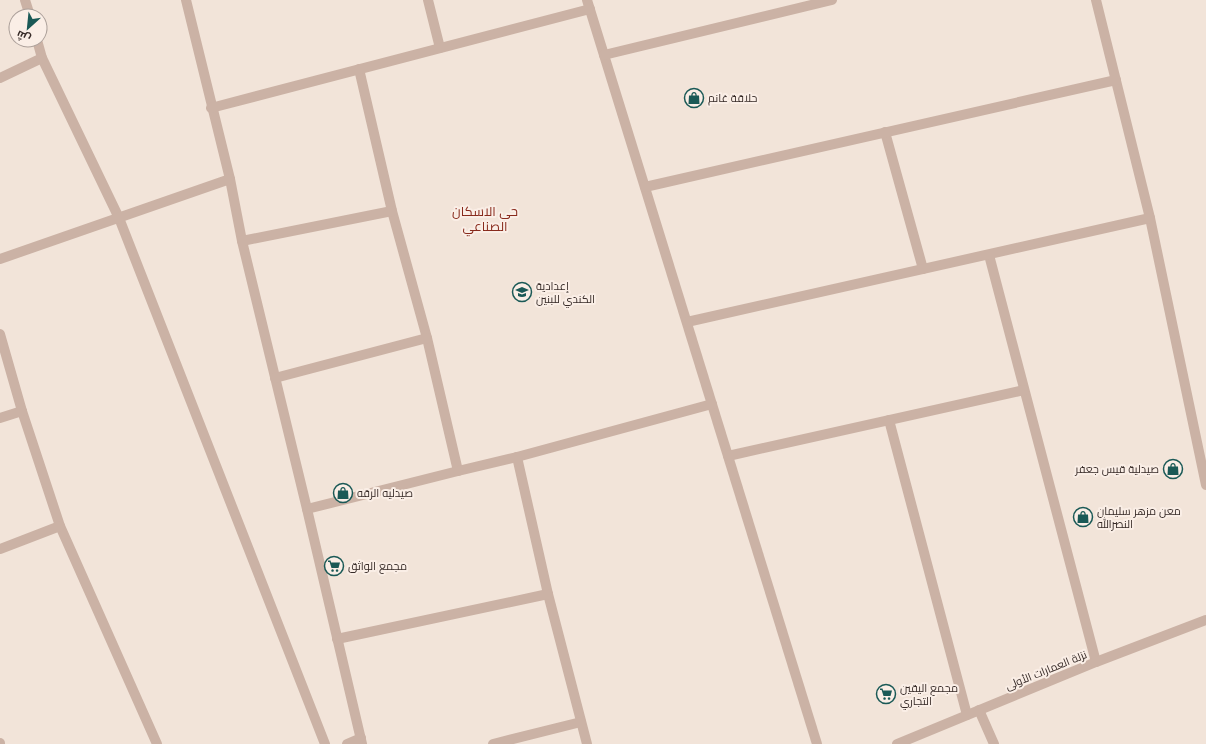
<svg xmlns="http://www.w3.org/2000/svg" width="1206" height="744" font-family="'DM Sans',Cairo,sans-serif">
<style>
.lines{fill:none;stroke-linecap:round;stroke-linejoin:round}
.minor{stroke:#cbb2a5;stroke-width:10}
.labels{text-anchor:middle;stroke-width:4;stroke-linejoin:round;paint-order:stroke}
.poi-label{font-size:11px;fill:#362a27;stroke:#faeee6;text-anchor:start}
.street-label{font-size:11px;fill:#362a27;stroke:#faeee6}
.quarter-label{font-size:13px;fill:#882a1c;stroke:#faeee6}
</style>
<rect width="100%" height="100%" fill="#f2e4d9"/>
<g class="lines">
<!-- minor -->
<g class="minor">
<polyline points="25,0 30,16"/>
<polyline points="186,0 230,179 242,241 307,509 362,744"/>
<polyline points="428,0 440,48"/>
<polyline points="587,0 817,744"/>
<polyline points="1096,0 1150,218 1206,485"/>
<polyline points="37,40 42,58 119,218 325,744"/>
<polyline points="604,55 832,0"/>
<polyline points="359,69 392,211 427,338 458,471"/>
<polyline points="0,78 42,58"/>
<polyline points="211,108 590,9"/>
<polyline points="885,132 923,269"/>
<polyline points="645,187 1116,80"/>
<polyline points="242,241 392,211"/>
<polyline points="989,255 1096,662"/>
<polyline points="0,259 230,179"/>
<polyline points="687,322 1150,218"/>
<polyline points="0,334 22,411 60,526 157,744"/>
<polyline points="275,378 427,338"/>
<polyline points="0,418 22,411"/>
<polyline points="889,420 967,715"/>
<polyline points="728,456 1024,390"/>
<polyline points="517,457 548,594 587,744"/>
<polyline points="307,509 458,471 517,457 712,404"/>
<polyline points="0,549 60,526"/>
<polyline points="337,639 548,594"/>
<polyline points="979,710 994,744"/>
<polyline points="0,743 0,744"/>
<polyline points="347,744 361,738"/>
<polyline points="493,744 581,722"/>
<polyline points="897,744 1096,662 1206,620"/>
</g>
</g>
<!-- icons -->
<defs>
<g id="shop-ring" transform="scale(1)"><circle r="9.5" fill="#faeee6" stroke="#1a5956" stroke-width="1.5"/><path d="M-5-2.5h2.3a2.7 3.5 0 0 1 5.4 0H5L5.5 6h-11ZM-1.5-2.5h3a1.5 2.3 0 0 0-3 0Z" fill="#1a5956"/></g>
<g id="school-ring" transform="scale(1)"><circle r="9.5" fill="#faeee6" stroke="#1a5956" stroke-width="1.5"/><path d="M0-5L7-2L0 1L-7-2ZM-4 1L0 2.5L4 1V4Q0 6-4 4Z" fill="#1a5956"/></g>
<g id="supermarket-ring" transform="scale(1)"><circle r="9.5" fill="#faeee6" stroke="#1a5956" stroke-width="1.5"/><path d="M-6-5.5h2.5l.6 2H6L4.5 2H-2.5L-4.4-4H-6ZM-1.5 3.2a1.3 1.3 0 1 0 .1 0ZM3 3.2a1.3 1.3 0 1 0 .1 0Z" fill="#1a5956"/></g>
</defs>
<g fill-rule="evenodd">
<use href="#shop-ring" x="694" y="98"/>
<use href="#school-ring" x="522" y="292"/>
<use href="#shop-ring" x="1173" y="469"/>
<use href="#shop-ring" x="343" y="493"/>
<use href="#shop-ring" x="1083" y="517"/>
<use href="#supermarket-ring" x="334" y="566"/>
<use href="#supermarket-ring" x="886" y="694"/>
</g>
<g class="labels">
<!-- poi labels -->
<g class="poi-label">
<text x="708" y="102">حلاقة غانم</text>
<text x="536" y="290">إعدادية<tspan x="536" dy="13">الكندي للبنين</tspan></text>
<text x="1159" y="473" text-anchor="end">صيدلية قيس جعفر</text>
<text x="357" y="497">صيدليه الرقه</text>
<text x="1097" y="515">معن مزهر سليمان<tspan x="1097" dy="13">النصرالله</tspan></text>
<text x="348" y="570">مجمع الواثق</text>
<text x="900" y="692">مجمع اليقين<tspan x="900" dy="13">التجاري</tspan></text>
</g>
<!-- street labels -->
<g class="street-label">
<text transform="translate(1046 670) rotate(-22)" y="4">نزلة العمارات الأولى</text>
</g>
<!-- quarter labels -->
<g class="quarter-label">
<text x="485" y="216">حي الاسكان<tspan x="485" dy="15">الصناعي</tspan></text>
</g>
</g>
<!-- north arrow -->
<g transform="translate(28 28) rotate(207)"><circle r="19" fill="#faeee6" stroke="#aca09a"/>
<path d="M0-3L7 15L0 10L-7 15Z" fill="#1a5956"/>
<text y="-6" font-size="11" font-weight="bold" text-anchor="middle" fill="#362a27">ش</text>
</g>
</svg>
